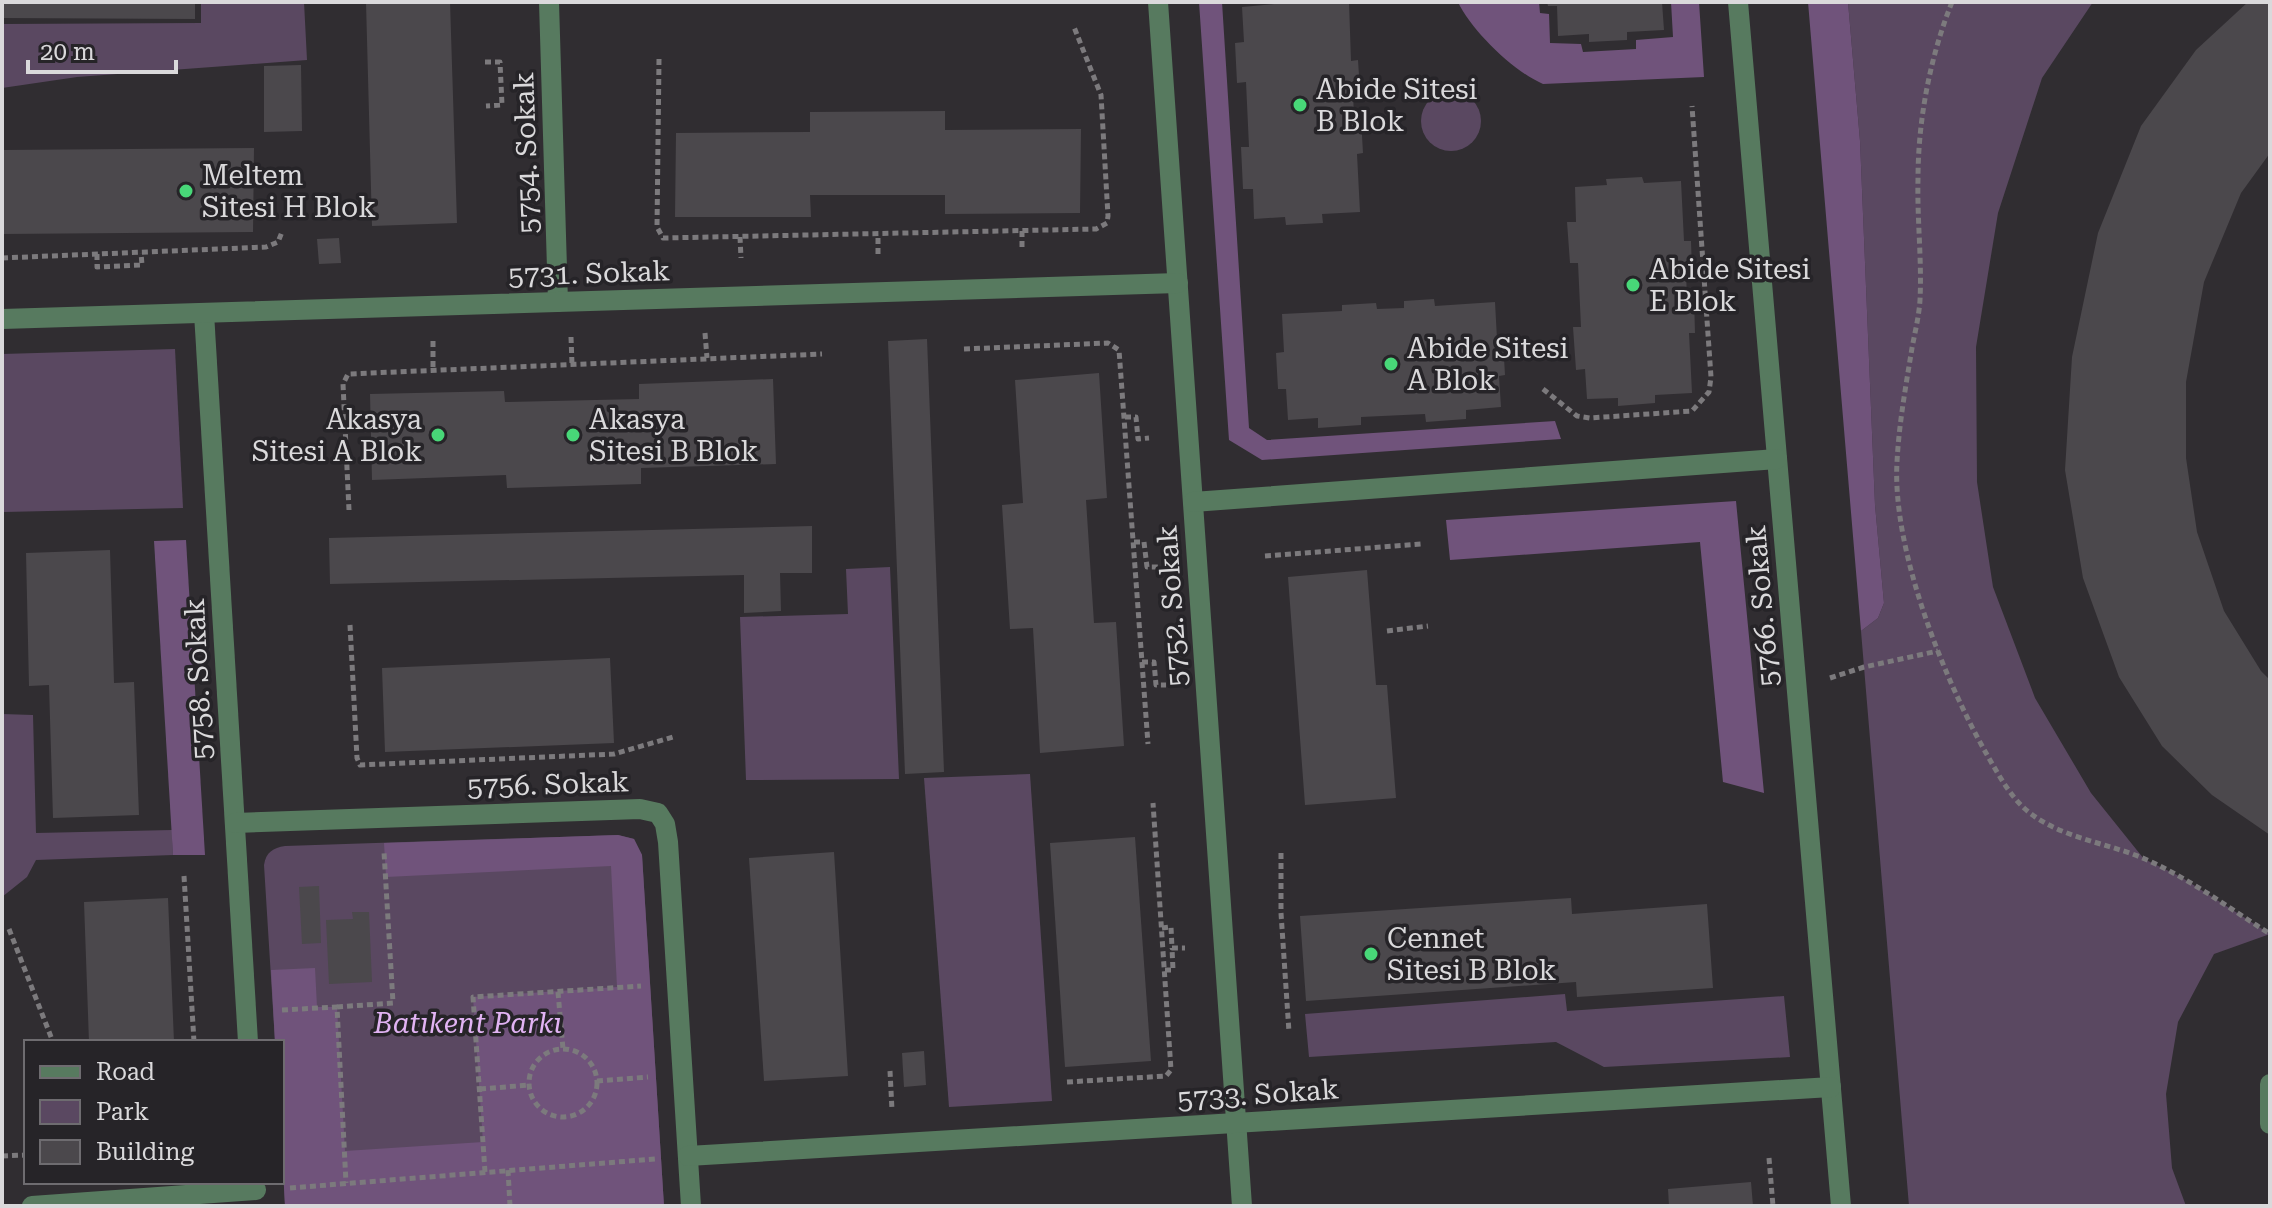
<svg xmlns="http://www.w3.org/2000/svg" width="2272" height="1208" font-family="'Roboto Serif',serif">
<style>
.green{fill:#5a4861}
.forest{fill:#70537b}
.building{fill:#4b484c}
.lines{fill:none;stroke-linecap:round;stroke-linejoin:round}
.path{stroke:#7c7a7d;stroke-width:5;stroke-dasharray:6 4;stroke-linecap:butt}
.minor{stroke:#577a5f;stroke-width:20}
.poi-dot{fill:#48d778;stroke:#262428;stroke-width:3}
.labels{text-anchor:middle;stroke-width:7;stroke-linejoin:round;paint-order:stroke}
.poi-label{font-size:28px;fill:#dad9db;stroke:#262428;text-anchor:start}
.street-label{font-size:28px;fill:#dad9db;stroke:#262428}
.park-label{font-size:28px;font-style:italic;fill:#e1b3f3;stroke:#262428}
</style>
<rect width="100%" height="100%" fill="#302d31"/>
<!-- green -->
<g class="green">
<polygon points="201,2 304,2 307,60 77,77 2,88 2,24 201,23"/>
<polygon points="1848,2 2093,2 2042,78 1998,213 1976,347 1977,482 1993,587 2035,698 2091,793 2144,859 2181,877 2270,934 2214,954 2178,1022 2166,1094 2172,1168 2186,1206 1909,1206 1861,631 1878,618 1884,603 1875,505 1860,141"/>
<circle cx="1451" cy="121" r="30"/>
<polygon points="175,349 183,508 4,512 2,354"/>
<polygon points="890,567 899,779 746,780 740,617 848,614 846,569"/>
<polygon points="2,714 33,715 36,833 172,830 173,855 36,860 27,877 2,897"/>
<polygon points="1030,774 1052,1101 949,1107 924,778"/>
<path d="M618,835L634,839L642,855L664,1206H285L282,1150V1042H275L264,865C266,852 273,848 285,846Z"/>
<polygon points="1565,994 1567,1011 1784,996 1790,1057 1604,1067 1556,1042 1309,1057 1305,1014"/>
</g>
<!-- forest -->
<g class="forest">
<polygon points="1199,2 1222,2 1249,428 1267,440 1555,421 1561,439 1262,460 1229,440"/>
<path d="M1458,2H1539L1540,13L1549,14L1550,43L1581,44L1583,52L1636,49V40L1673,37L1671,2H1699L1704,77L1543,84C1514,72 1471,30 1458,2Z"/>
<polygon points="1808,2 1848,2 1860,141 1875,505 1884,603 1878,618 1861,631"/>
<polygon points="1736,501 1764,793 1723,782 1700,542 1450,560 1446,520"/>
<polygon points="186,540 205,855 173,855 154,541"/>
<polygon points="618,835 634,839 642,855 664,1206 285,1206 282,1150 282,1042 275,1042 271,970 315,968 317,1007 337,1007 345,1151 483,1142 473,997 617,987 611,866 386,877 384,843"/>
</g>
<!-- building -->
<g class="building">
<polygon points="2,2 195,2 195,19 2,18"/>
<polygon points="366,2 450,2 457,223 372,226"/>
<polygon points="1274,2 1349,2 1351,61 1358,60 1360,91 1353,91 1354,118 1361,118 1363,153 1357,154 1360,212 1322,214 1323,223 1286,225 1285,217 1254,219 1253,189 1243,189 1241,147 1249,147 1246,82 1237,83 1235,43 1244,42 1242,7 1274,4"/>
<polygon points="1547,2 1662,2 1664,30 1627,32 1627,40 1589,42 1589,34 1558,36 1557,6 1548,6"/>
<polygon points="2248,2 2270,2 2270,153 2241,193 2204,282 2186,382 2186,458 2197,532 2224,611 2261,671 2270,680 2270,835 2212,795 2162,746 2119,677 2083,578 2065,470 2072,357 2098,233 2141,126 2196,50"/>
<polygon points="301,65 302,131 264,132 264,66"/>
<polygon points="945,111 945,130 1081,129 1080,213 945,214 945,195 810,195 811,217 675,217 676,133 810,132 810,112"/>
<polygon points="254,148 253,232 2,234 2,150"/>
<polygon points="1642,177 1644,183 1681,181 1684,241 1691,241 1692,271 1686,272 1687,299 1694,298 1695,333 1689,333 1692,393 1655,395 1655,403 1618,406 1618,398 1587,399 1585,369 1576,370 1573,327 1581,327 1578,263 1570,263 1567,222 1576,222 1575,187 1607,185 1606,179"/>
<polygon points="339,238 341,263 319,264 317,239"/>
<polygon points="1434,299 1435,306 1495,302 1497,339 1503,340 1505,375 1499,376 1501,407 1466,410 1466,419 1426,422 1425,414 1361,417 1361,425 1318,428 1318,418 1288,420 1286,389 1278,389 1276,353 1284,352 1282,314 1342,311 1342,305 1376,303 1377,309 1404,308 1404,301"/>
<polygon points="927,339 944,772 905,774 888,341"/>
<polygon points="1099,373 1107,498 1086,500 1094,623 1116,622 1124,746 1040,753 1033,628 1010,629 1002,505 1023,503 1015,380"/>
<polygon points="773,379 776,464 641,468 641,484 507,488 506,475 372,480 370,394 504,391 505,402 639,399 639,384"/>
<polygon points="812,526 812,573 780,573 781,611 744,613 744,575 330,584 329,538"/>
<polygon points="110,550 114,683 134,682 139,815 53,818 49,685 29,686 26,553"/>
<polygon points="1367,570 1376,685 1387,685 1396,798 1305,805 1288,577"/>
<polygon points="610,658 614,743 385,752 382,668"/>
<polygon points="1135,837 1151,1061 1065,1067 1050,843"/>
<polygon points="834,852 848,1076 764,1081 749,858"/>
<polygon points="319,886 321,943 302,944 299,887"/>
<polygon points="168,898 174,1042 89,1042 84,902"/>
<polygon points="1571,898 1572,914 1707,904 1713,988 1577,997 1576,982 1306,1001 1300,916"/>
<polygon points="352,912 369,912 372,982 329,984 326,920 353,919"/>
<polygon points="924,1051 926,1085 904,1087 902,1053"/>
<polygon points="1751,1182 1753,1206 1669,1206 1668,1189"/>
</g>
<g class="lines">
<!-- path -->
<g class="path">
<path d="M1952,2C1930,57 1918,120 1918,179C1917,220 1922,260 1920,300C1919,316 1915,332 1912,348C1906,385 1899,423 1897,462C1892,549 1943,677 1986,753C1997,772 2008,793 2024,808C2057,838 2106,842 2145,859C2190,879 2229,908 2270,934"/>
<polyline points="659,59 657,227 663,238 1096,229 1107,223 1108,216 1101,95 1074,27"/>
<polyline points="485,62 500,62 502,105 486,106"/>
<polyline points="1022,231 1022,250"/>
<polyline points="740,237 741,258"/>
<polyline points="97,254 97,267 142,265 141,253"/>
<polyline points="878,254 878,234"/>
<polyline points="2,258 266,247 278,242 282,232"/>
<polyline points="705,333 707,358"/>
<polyline points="571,337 572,364"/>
<polyline points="433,341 433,370"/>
<polyline points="964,349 1108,343 1119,350 1148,744"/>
<polyline points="1543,389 1577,416 1590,418 1692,411 1709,392 1711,377 1692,106"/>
<polyline points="1125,417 1136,417 1138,439 1149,438"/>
<polyline points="349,510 343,384 348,374 822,354"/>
<polyline points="1134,542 1144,542 1147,567 1158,567"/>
<polyline points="1265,556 1421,544"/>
<polyline points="350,625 357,758 360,765 614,754 673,737"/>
<polyline points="1387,631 1428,626"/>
<polyline points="1142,662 1154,662 1156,685 1166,685"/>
<polyline points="1830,678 1864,667 1938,651"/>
<polyline points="1281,853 1281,913 1289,1032"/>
<polyline points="184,876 194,1042"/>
<polyline points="1162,928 1171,927 1172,948 1185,948"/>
<polyline points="9,929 53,1042"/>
<polyline points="1165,970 1173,970 1172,948"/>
<polyline points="558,992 563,1049"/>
<polyline points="337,1007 393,1003 384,852"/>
<polyline points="282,1010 337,1007 346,1183"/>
<circle cx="563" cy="1083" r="34"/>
<polyline points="890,1071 892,1110"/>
<polyline points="597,1081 648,1077"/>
<polyline points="1067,1082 1166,1076 1171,1070 1153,803"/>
<polyline points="480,1089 530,1085"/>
<polyline points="2,1156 26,1155"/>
<polyline points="1769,1158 1773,1206"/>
<polyline points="508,1170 510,1206"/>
<polyline points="485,1172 473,997 641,986"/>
<polyline points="290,1188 655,1159"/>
</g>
<!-- minor -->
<g class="minor">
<polyline points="549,2 558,302"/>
<polyline points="1158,2 1242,1206"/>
<polyline points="1738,2 1841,1206"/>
<polyline points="204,313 248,1042"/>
<polyline points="2,319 1178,283"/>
<polyline points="1193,502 1777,459"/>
<polyline points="235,823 640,809 658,813 665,824 668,842 691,1206"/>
<polyline points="2270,1084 2270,1124"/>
<polyline points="688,1156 1831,1087"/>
<polyline points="32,1206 256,1190"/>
</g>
</g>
<!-- markers -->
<g class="poi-dot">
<circle cx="1300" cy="105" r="8"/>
<circle cx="186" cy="191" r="8"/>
<circle cx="1633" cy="285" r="8"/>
<circle cx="1391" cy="364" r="8"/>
<circle cx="438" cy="435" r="8"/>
<circle cx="573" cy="435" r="8"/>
<circle cx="1371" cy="954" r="8"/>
</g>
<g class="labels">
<!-- poi labels -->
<g class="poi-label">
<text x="1316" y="99">Abide Sitesi<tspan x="1316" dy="32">B Blok</tspan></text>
<text x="202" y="185">Meltem<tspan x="202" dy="32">Sitesi H Blok</tspan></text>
<text x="1649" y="279">Abide Sitesi<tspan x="1649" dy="32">E Blok</tspan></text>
<text x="1407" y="358">Abide Sitesi<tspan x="1407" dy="32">A Blok</tspan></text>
<text x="422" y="429" text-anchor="end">Akasya<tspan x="422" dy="32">Sitesi A Blok</tspan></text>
<text x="589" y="429">Akasya<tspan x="589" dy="32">Sitesi B Blok</tspan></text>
<text x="1387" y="948">Cennet<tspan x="1387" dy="32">Sitesi B Blok</tspan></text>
</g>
<!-- street labels -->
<g class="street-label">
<text transform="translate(526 153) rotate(-92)" y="10">5754. Sokak</text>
<text transform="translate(589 273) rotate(-2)" y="10">5731. Sokak</text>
<text transform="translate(1172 606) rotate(-94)" y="10">5752. Sokak</text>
<text transform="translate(1762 606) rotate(-95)" y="10">5766. Sokak</text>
<text transform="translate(198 679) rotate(-93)" y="10">5758. Sokak</text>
<text transform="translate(548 784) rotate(-2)" y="10">5756. Sokak</text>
<text transform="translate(1258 1094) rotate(-4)" y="10">5733. Sokak</text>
</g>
<!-- park labels -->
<g class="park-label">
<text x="468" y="1033">Batıkent Parkı</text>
</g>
</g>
<!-- border -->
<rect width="2272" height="1208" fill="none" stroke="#dad9db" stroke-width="8"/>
<!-- legend -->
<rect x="24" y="1040" width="260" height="144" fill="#262428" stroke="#6e6c70" stroke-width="2"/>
<rect x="40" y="1066" width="40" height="12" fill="#577a5f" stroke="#6e6c70" stroke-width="2"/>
<text x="96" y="1080" font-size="24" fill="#dad9db">Road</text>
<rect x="40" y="1100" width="40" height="24" fill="#5a4861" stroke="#6e6c70" stroke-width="2"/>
<text x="96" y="1120" font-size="24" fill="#dad9db">Park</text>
<rect x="40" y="1140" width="40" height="24" fill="#4b484c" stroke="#6e6c70" stroke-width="2"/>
<text x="96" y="1160" font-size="24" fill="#dad9db">Building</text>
<!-- scale -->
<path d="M28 60v12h148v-12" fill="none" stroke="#dad9db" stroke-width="4"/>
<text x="40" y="60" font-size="24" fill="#dad9db" stroke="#262428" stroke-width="6" paint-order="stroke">20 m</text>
</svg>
